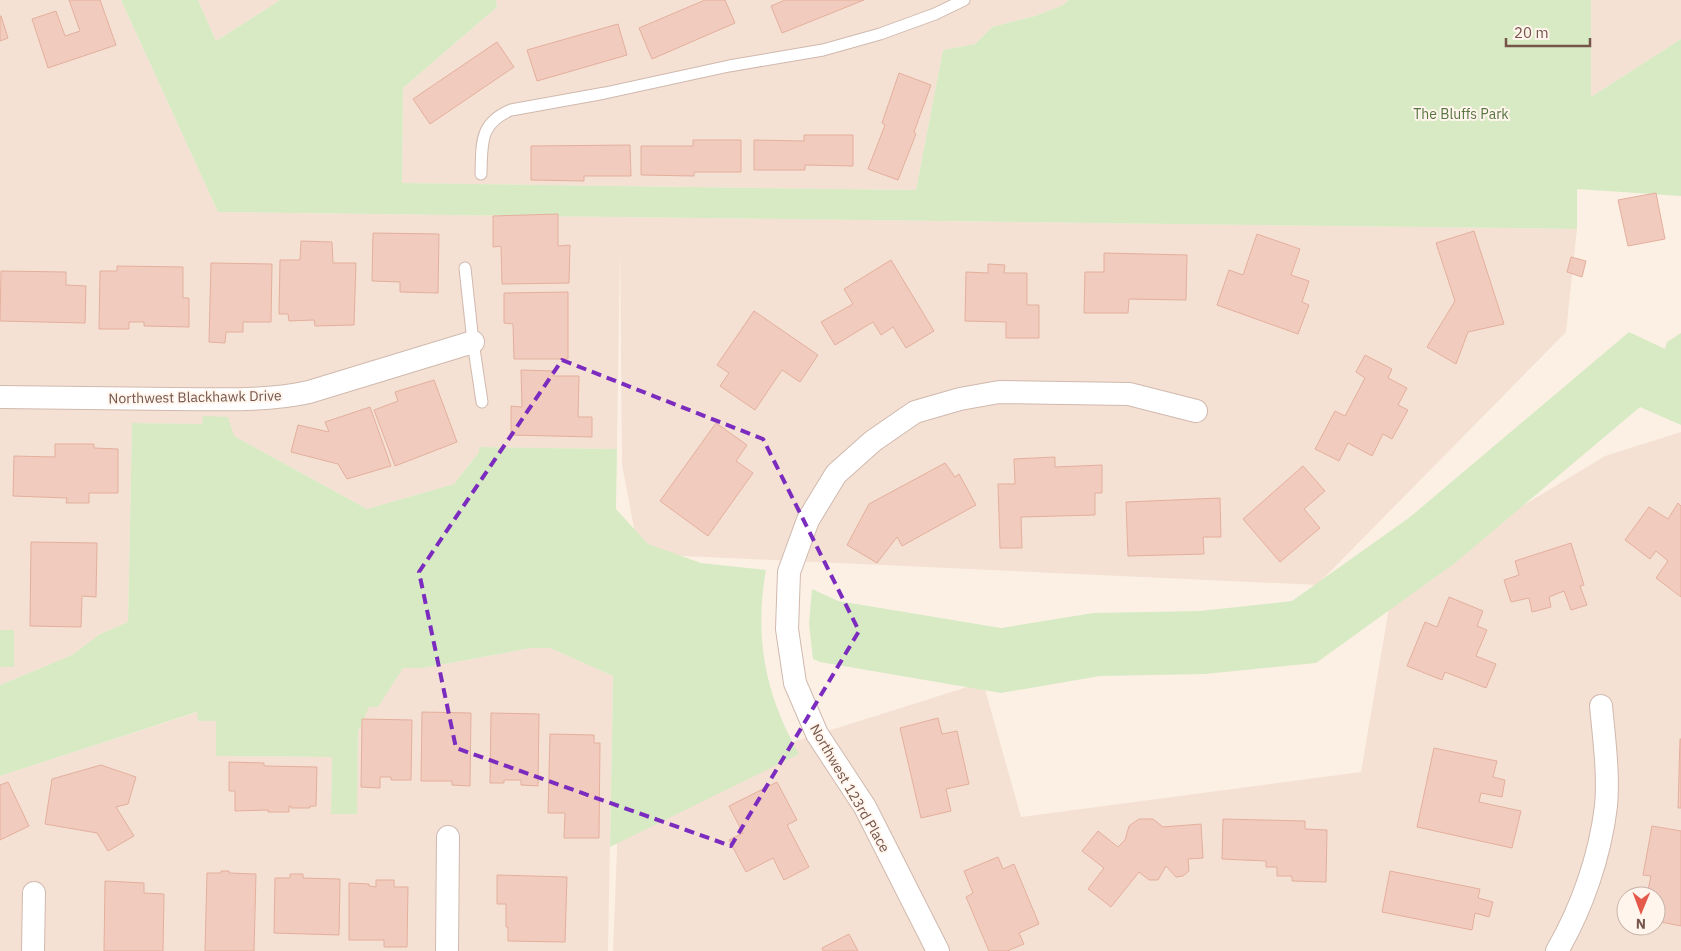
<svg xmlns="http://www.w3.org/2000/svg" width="1681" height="951" font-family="'IBM Plex Sans',sans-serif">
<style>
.residential{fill:#f4e1d4;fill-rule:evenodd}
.green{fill:#d8eac4}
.building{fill:#f1cbbd;stroke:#e4af9d}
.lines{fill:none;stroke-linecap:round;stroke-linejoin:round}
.service-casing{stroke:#d0b9ae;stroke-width:13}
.minor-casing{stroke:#d0b9ae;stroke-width:24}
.service{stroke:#fff;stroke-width:11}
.minor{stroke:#fff;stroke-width:22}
.marked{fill:none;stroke:#7b2cbf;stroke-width:4;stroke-dasharray:10 6;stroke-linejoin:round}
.labels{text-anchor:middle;stroke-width:4;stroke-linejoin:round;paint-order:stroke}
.park-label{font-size:14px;fill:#577540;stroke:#fff5ec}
.street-label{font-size:14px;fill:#75544a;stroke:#fff5ec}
</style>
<rect width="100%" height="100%" fill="#fcf0e5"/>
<!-- residential -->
<g class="residential">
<polygon points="0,0 121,0 218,212 1577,229 1566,332 1317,585 639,554 622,465 620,248 617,449 479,447 479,452 454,484 367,509 234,436 203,417 203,424 132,423 128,622 100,634 72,655 0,685"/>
<polygon points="198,0 280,0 216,41"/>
<polygon points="496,0 1069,0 1061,6 1035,16 992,27 975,44 943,50 916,190 402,183 403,88 497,7"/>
<polygon points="1591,0 1681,0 1681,39 1591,97"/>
<path d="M1681,432V951H613L619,797L983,682L1021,817L1361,772L1393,584L1605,456ZM1626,896H1656V926H1626Z"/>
<polygon points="531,648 550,648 613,676 608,951 0,951 0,776 198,712 216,721 216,756 332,757 331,813 356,814 358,732 369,706 378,706 403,668 423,668"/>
</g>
<!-- green -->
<g class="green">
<polygon points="121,0 198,0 216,41 280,0 496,0 497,7 403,88 402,183 916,190 943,50 975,44 992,27 1035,16 1061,6 1069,0 1591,0 1591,97 1681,39 1681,196 1577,189 1577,229 218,212"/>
<polygon points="1629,332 1665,349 1667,342 1681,333 1681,425 1640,407 1455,563 1316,663 1205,674 1100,676 1001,693 820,662 813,659 809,624 812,589 838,601 1001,628 1093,613 1200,611 1292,601 1410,517"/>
<path d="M203,416L228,417L234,436L367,509L454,484L479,452V447L617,449L616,509L648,544L701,563L766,570C754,637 765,695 799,754L610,847L613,676L550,648H531L423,668H403L378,707H369L358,732L357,814H331L332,757L216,756V721H198L197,712L0,776V685L72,655L100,634L128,622L132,423L202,424Z"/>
<rect x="0" y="630" width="14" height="37"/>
</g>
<!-- building -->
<g class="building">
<polygon points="69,0 100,0 116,45 48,68 32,19 56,11 65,36 80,31"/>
<polygon points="705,0 725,0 735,23 652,59 639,28"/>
<polygon points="785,0 864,0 782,33 771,6"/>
<polygon points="0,16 1,16 8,38 0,41"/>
<polygon points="618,24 627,55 537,81 527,50"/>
<polygon points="497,42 514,67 430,124 413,99"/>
<polygon points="899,73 931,85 914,132 916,134 898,180 868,169 885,125 882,123"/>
<polygon points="804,135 853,135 853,166 805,165 805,170 754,170 754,140 804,141"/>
<polygon points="693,140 741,140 741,172 694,172 694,176 641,175 641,146 693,146"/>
<polygon points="630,145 631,176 584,176 584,181 531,180 531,146"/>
<polygon points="1656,193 1665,239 1628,246 1618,200"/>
<polygon points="558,214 558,246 570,245 569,283 502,284 501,246 493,247 493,216"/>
<polygon points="1474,231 1504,324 1468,332 1456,364 1427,347 1455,301 1436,243"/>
<polygon points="373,233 439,234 438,293 400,292 400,282 372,281"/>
<polygon points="1257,234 1300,249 1291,275 1309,281 1302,302 1309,305 1298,334 1217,305 1229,270 1243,275"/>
<polygon points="301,241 332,242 333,263 356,263 354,325 315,326 314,320 289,321 288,314 279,314 280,260 300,260"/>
<polygon points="1104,253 1187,255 1186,300 1129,299 1128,313 1084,313 1085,272 1104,272"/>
<polygon points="1571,257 1586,261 1582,277 1567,272"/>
<polygon points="891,260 934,331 906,348 893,327 881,335 873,322 835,345 821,322 853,304 844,289"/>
<polygon points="211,263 272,264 271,322 243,322 243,332 226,332 225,343 209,342"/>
<polygon points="988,264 1005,265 1004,273 1027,273 1027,305 1039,305 1039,338 1006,338 1006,322 965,321 966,272 988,273"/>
<polygon points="117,266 183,267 183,298 189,298 189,327 144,326 144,322 129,322 129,329 99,329 100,271 117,271"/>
<polygon points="1,271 66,272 66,285 86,286 85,323 0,321"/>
<polygon points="568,292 568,359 514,359 513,324 504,323 504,293"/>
<polygon points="754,311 818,355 800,382 782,370 755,410 720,386 729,373 717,365"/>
<polygon points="1365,355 1392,369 1388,378 1407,388 1398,405 1408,410 1392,439 1383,434 1372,456 1348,443 1339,461 1315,449 1335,411 1345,416 1365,378 1356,372"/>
<polygon points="521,370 554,371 553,376 579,376 578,417 592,417 592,437 511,435 511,406 522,407"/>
<polygon points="434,380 457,442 395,466 374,410 398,401 395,392"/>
<polygon points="370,407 391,466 347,479 338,464 291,452 298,425 329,432 325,422"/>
<polygon points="716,423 747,445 736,461 753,473 708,536 660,501"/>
<polygon points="55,444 94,444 94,448 118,449 118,493 89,493 89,503 66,503 67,498 13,496 14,456 55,457"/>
<polygon points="1055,457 1055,467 1102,465 1102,493 1095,493 1095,515 1021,517 1022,548 1000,548 998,484 1015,484 1014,459"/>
<polygon points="945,463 955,477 959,474 976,505 902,546 897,537 877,563 847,545 869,504"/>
<polygon points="1303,466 1325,491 1304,509 1320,528 1280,562 1243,519"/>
<polygon points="1220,498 1221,537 1203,537 1204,554 1128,556 1126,502"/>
<polygon points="1678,503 1681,506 1681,597 1656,578 1668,561 1656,551 1650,559 1625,540 1649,507 1668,519"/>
<polygon points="31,542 97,543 96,597 82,596 81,627 30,626"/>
<polygon points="1571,543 1584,585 1580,586 1587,605 1571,610 1564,591 1549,597 1551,607 1532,612 1529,598 1511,602 1504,580 1519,575 1515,561"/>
<polygon points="1449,597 1483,611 1477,626 1487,630 1476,656 1496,664 1486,688 1445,672 1442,680 1407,666 1425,622 1437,627"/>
<polygon points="422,712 471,713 470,786 452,785 452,781 421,781"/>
<polygon points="491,713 539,714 538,786 521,785 521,780 504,780 504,783 490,783"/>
<polygon points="938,718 942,734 957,731 969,784 946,789 951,811 921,818 900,728"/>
<polygon points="362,719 412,720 411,780 391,780 391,777 380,777 380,788 361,787"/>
<polygon points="550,734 594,735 594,743 600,743 599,838 564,838 565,813 548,813"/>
<polygon points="1680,739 1681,739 1681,808 1678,808"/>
<polygon points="1434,748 1497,761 1493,777 1505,780 1502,797 1481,793 1479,802 1521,811 1512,848 1417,827"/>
<polygon points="229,762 264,763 264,766 317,767 316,806 310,806 310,808 291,808 291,806 289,806 289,812 268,812 268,810 235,811 235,791 229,791"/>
<polygon points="101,765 136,777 128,804 116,807 134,836 108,851 97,833 45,824 52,779"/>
<polygon points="8,782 29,826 0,840 0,785"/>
<polygon points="777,782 797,820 787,825 809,867 784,880 773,858 746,872 729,840 743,833 729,806"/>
<polygon points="1139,819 1153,819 1163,827 1201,824 1203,858 1188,859 1189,871 1183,876 1176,877 1166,866 1158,880 1149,880 1139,872 1111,907 1088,889 1104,868 1082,851 1098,831 1118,847 1125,840 1129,826"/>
<polygon points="1223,819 1305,821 1305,829 1327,830 1326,882 1292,881 1292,876 1277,876 1277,867 1266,867 1266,861 1222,859"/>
<polygon points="1652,826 1681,831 1681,926 1656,921 1656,892 1648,890 1651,876 1643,875"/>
<polygon points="998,857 1003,869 1014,864 1039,924 1019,933 1024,944 1007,951 989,951 966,897 973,893 964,871"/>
<polygon points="221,871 229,871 229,873 256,874 254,951 205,951 207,873 221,873"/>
<polygon points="1390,871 1480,889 1478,898 1493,902 1489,917 1475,913 1472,930 1382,912"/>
<polygon points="290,874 303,874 303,878 340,879 339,935 274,933 275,878 290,878"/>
<polygon points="497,875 567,877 565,942 508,941 508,927 506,927 506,904 497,904"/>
<polygon points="376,880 394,880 394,887 408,887 407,947 384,947 384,940 349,940 349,883 369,884 369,886 376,887"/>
<polygon points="105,881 144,883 144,893 164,894 163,951 104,951"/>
<polygon points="849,934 858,951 823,951 822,948"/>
</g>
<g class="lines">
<!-- service casing -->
<g class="service-casing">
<g id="service">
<path d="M481,174C482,144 479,123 511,110L605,93L729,66L823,50L880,34L935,14L964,0"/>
<polyline points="465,268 473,342 482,402"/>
</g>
</g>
<!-- minor casing -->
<g class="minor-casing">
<g id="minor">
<path d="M0,397C57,398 115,398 172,399C218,399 264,402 309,392L473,342"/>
<polyline points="33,951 34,893"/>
<polyline points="447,951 448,837"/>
<polyline points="938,951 865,807 817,734 795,683 787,629 789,572 808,520 836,474 873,441 915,412 960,399 999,392 1129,394 1196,411"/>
<path d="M1557,951C1582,908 1600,856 1606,806C1609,776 1604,737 1601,706"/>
</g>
</g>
<!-- service -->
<use href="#service" class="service"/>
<!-- minor -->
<use href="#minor" class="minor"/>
</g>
<!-- marked area -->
<path class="marked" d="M562,360L763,439L859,631L731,846L456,748L419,572Z"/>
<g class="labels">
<!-- park labels -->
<g class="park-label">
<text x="1461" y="119">The Bluffs Park</text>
</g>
<!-- street labels -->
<g class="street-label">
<text transform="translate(195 397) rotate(-1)" y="5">Northwest Blackhawk Drive</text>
<text transform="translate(850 788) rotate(60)" y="5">Northwest 123rd Place</text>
</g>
</g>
<!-- north arrow -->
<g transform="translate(1641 911) rotate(181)"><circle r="24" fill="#fff5ec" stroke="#c8b5ab"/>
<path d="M0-4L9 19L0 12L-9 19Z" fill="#e5594b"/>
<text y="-8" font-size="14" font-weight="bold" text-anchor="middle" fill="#75544a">N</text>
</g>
<!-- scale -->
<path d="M1506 38v8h84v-8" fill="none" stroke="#75544a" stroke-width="2.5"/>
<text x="1514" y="38" font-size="15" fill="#75544a" stroke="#fff5ec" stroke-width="4" paint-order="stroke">20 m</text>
</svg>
